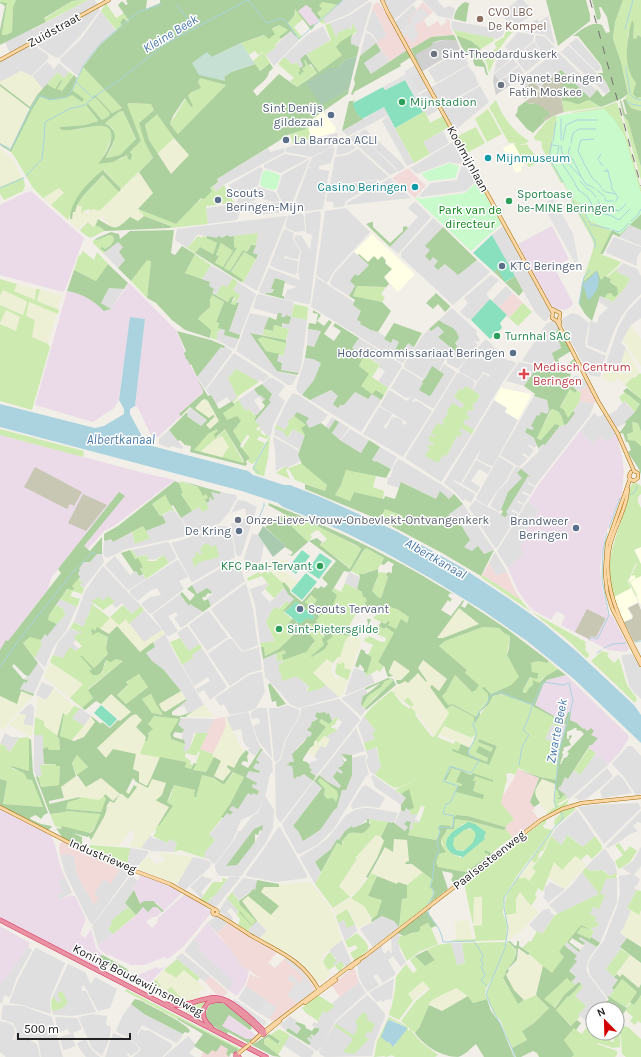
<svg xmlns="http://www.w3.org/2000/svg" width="641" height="1057" font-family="Karla,sans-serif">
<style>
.residential{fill:#e0dfdf;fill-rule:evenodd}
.commercial{fill:#f2dad9}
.industrial{fill:#ebdbe8}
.education{fill:#ffffe5}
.religious{fill:#d0d0d0}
.construction{fill:#c7c7b4}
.farmland{fill:#eef0d5}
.grass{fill:#cdebb0;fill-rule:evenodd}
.forest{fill:#add19e;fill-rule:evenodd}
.wetland{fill:#c6e0d4}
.cemetery{fill:#aacbaf}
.park{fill:#c8facc}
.pitch{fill:#88e0be;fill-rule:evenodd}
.parking{fill:#e2e2e2}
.water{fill:#aad3df}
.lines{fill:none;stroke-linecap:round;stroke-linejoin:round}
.stream{stroke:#aad3df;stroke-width:1}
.major-casing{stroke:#a06b00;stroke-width:4}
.highway-casing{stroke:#dc2a67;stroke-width:5}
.major{stroke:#fcd6a4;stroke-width:3}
.highway{stroke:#e892a2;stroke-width:4}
.rail{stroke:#707070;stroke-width:1;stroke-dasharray:8 8;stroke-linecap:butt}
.major-bridge-casing{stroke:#a06b00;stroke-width:4;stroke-linecap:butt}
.major-bridge{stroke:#fcd6a4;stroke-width:3}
.education-dot{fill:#8d6e63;stroke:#fff;stroke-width:1.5}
.worship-dot{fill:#6b7280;stroke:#fff;stroke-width:1.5}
.leisure-dot{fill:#2e9e5b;stroke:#fff;stroke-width:1.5}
.service-dot{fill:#5c6f8a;stroke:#fff;stroke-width:1.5}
.culture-dot{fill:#0f9aa8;stroke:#fff;stroke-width:1.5}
.health-dot{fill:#e0444e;stroke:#fff;stroke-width:1.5}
.labels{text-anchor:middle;stroke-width:3;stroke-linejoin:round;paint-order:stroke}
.education-label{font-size:12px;fill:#785e54;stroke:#fff;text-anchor:start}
.street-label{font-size:12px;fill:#222;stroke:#fff}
.worship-label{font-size:12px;fill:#5b616d;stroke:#fff;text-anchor:start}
.leisure-label{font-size:12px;fill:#27864d;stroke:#fff;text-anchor:start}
.service-label{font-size:12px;fill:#4e5e75;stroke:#fff;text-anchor:end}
.culture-label{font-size:12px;fill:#0d838f;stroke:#fff;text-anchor:start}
.park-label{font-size:12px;fill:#0c8416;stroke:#fff}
.health-label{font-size:12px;fill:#be3a42;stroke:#fff;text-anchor:start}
.water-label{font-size:13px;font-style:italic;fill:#4a7aab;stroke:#fff}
</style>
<rect width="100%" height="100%" fill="#f2efe9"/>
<!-- residential -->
<g class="residential">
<polygon points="88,0 95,0 98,5 10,53 5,42 31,29 32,30"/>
<polygon points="343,0 373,0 369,0 348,14 325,24 323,19"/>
<polygon points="384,0 417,0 394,20"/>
<polygon points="422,0 437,0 444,8 449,6 452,7 455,9 452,19 438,16"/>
<polygon points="518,0 523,0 535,13 511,29 507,29 504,11"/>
<polygon points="369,2 372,3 359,47 351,44 351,38 357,32 353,24 350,30 349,28 338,33 338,35 336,37 330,23 350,15"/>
<polygon points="413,5 417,10 409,20 412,24 399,31 395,22"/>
<polygon points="98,7 100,10 81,35 60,57 56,58 35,44 34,42"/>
<polygon points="372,10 375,12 387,35 378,42 372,34 366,30"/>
<polygon points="101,11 116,31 99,45 84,64 78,76 61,62 60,59 82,38"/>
<polygon points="548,16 555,45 545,35 519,30 537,19 539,22"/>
<polygon points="452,21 503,30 504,31 503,35 497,39 453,30 451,27"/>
<polygon points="323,26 330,40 300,59 304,66 301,68 296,62 293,65 284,57 307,35"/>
<polygon points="291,31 299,40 274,66 266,55 276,47 275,46"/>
<polygon points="518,32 534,35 533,41 514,57 505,47"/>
<polygon points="367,33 371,35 377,42 360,56 365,34"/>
<polygon points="536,35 545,37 555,48 526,72 520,65 540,49 535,42"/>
<polygon points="577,38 599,64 601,69 598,71 596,71 569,44"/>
<polygon points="534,42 539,49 520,65 515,57"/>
<polygon points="31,45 35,46 48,55 49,58 31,76 21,71 0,82 0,62"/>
<polygon points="568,45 606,82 609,90 606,94 561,52"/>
<polygon points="504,49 512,58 494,73 496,63"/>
<polygon points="381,50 390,61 371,74 364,63 381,51"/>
<polygon points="461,50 462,51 468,63 468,65 436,83 428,70"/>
<polygon points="555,52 558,52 596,90 598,89 590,98 561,70 538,88 533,81 523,88 518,82"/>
<polygon points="513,59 518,65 500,80 494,74"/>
<polygon points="47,62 54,69 59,63 69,72 64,78 58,72 43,89 32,76"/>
<polygon points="468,66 474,73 479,85 441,107 430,88"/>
<polygon points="519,66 524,73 510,85 504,78"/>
<polygon points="419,73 428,88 418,93 410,78"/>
<polygon points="480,86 489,102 488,103 460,126 456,130 454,129 442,108"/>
<polygon points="429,89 439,109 428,116 425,111 427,110 419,95"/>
<polygon points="384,107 388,115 348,136 342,131"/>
<polygon points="388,116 414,163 407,166 382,121"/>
<polygon points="365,129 402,163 405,168 398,172 394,166 361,136 360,132"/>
<polygon points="443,131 449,143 430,154 423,142"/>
<polygon points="337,133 338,134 335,145 312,157 286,152 285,148"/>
<polygon points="358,133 394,168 397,172 390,175 350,139 350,137"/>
<polygon points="347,139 356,148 347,153 338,155 336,153 338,143"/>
<polygon points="456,140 468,161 460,164 449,162 417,174 410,168"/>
<polygon points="332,147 335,148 331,163 319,166 319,169 329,171 323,209 291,213 308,168 313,167 308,167 312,158"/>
<polygon points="268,148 270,152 284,148 285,152 225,184 216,192 213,186 218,182 217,179"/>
<polygon points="358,149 388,176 388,177 380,181 377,179 336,185 330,185 335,157 347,155"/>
<polygon points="285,154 309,158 281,173 264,168 264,165"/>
<polygon points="310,159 290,208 288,210 285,207 277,192 282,175"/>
<polygon points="469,162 478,179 466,191 421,197 419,196 431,183 457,180 461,167"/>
<polygon points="260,167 263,169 258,186 235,198 229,185"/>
<polygon points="390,178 411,198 346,205 347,203"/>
<polygon points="376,180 378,181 377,183 346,201 344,206 334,208 333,202 326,201 328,189 330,187"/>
<polygon points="259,187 275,192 280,201 273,202 259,198 240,207 237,202 238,199"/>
<polygon points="252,202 260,204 281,202 284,212 258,215 242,211 241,208"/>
<polygon points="416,202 431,217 398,254 390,247 418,217 408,208 413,203"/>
<polygon points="236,204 240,212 237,220 208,224 206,208"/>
<polygon points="345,208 347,209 370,232 334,271 327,283 316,275 325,211"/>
<polygon points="319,211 321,213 320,226 310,304 307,304 284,299 287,290 297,287 285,283 285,281 276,278 272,289 274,289 272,293 267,293 265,294 260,293 259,290 269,268 300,280 298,272 301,251 294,239 296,235 299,236 301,235 310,250 312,235 306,233 305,214 308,213"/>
<polygon points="301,213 304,216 305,231 295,232 286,228 285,226 288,216"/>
<polygon points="286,216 287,216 257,291 243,283 258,256 253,253 258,233 229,237 228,235 217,239 198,234 187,248 175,240 177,229"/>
<polygon points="433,218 443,227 426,245 430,250 433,257 438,261 439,270 445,264 458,275 477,260 490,272 453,305 401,257 401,253"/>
<polygon points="630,225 641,230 641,246 619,237"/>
<polygon points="503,226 550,312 550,316 546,321 544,321 535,312 492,235"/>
<polygon points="285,229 294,233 293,239 300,251 298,259 290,258 285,255 284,258 298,261 297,273 295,275 277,269 270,265 283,231"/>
<polygon points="614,237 641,247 641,251 637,258 637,266 607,253 606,251"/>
<polygon points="118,242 123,247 119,252 125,260 118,268 103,253"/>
<polygon points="354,252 369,265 358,276 350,281 355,286 349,296 331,285 330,282 334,274"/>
<polygon points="623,263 637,269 641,276 641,294 629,306 621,317 614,331 606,353 587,345 590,321 597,323 599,316 608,308 599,302 600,296 613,302 627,285 630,278 615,272"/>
<polygon points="211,265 233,278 227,288 222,285 216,295 212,293 209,286 210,282 202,279"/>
<polygon points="491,275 499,280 486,294 490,299 471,320 469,318 468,319 460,312 468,303 464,298"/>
<polygon points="316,277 354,302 354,305 361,311 361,322 371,330 378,332 386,337 384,339 391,343 393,339 400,342 396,350 408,343 414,347 404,362 402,363 313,308 311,307"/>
<polygon points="238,282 256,294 240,335 229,331 239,304 236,303 240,295 233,290"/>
<polygon points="506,286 513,293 498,308 492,300"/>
<polygon points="109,288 124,289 111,309 101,303"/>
<polygon points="259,294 294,302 291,317 307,320 302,362 299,373 281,370 276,362 278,356 283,356 289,329 282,327 285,317 281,317 281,313 279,313 278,315 253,308 257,295"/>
<polygon points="641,297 641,318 631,325 621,343 626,348 619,369 605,366 618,328 627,312"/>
<polygon points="451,309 453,309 477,331 476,333 480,340 478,342 473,340 478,345 458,369 447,363 447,360 445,359 439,371 432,367 425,380 405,368 404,365 423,335 429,329 431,331 438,325 444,332 438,337 456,351 459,348 455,343 451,326 444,325 439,320"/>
<polygon points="250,313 269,317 267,324 266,324 263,335 251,333 277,371 297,376 292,385 288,385 279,379 236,351"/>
<polygon points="572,313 579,315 589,323 585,343 586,347 606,356 600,377 589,375 562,324 561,320 562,319"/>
<polygon points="552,321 555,321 559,327 556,332 561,348 553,352 555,362 554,368 522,361 546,324"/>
<polygon points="221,328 225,330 228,335 239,339 235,348 233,349 217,340 217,333"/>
<polygon points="308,329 321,331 314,347 307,345"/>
<polygon points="359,338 401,364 402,366 388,388 378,382 385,371 379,367 380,364 352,348"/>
<polygon points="486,339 507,360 515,362 516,364 502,383 474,430 463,423 465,418 468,420 470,417 466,414 469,410 472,411 474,408 472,406 477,400 480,395 472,391 477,383 483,374 485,374 489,377 490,375 483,372 478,380 476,381 460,372 459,370 466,360"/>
<polygon points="225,346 232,351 232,352 205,389 197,377 221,347 224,348"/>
<polygon points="234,353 268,375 269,377 263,382 261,380 258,382 236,369 230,377 237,397 231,402 227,397 216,404 206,390"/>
<polygon points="305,358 313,359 321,363 314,380 302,395 298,392 296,388"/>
<polygon points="519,362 538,366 524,386 506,381"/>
<polygon points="444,364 456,372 434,408 432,408 415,398 414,400 412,399 413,402 416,401 419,402 432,411 403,457 363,434 379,407 391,413 392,415 386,424 383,427 386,429 392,417 395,418 397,417 403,421 402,423 405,425 402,430 407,422 380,406 389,390 407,401 409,399 410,397 407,398 404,397 391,388 402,369 404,369 417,377 419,379 421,379 424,383 420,390 429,396 431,395 443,374 440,371"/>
<polygon points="457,373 460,373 473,380 475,384 472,390 466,386 462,390 459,389 454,397 465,405 461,408 453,404 447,412 449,413 442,421 444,423 431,433 436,435 434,438 430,435 429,441 434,444 433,446 429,444 443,454 447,455 457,436 459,437 459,431 461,427 472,434 441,482 405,458"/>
<polygon points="575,375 586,380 589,385 579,391 570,384"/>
<polygon points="269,378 273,378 285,386 278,395 285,401 273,425 271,435 268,437 255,421 271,402 269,400 272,394 262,384"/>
<polygon points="254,389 259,395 260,395 265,399 263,401 259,397 254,400 261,411 257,415 255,415 249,409 246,411 238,400"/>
<polygon points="331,390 339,396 340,405 344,405 355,392 367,399 372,394 381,400 361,432 310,400"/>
<polygon points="293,393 299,395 328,415 321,423 309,428 298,412 288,422 289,423 285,430 276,425 286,403"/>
<polygon points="534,396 547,400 549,410 547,414 532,430 526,432 534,438 537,445 534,448 530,445 528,446 534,450 529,457 524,453 522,455 528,458 519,467 500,455"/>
<polygon points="494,400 508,408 505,412 518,420 493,466 491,466 477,459 480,452 479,452 461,483 460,483 454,480 453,481 475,494 471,503 465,499 463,501 455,492 444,483"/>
<polygon points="580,401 594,404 590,415 535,486 528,482 528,484 535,487 530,495 523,491 522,493 529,496 524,504 517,500 517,502 524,505 519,513 512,509 511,511 518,514 497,548 495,548 469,508 475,500 501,514 503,511 501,510 499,512 490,506 498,491 507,482 515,467 522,468 539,451 538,448 543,444 545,445 559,427 567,424 575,413 573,411"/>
<polygon points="624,401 635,412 624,424 616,428 609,415 618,409 618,407"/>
<polygon points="191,408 207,420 201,426 187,415 186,413"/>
<polygon points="594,413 599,417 604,414 616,434 607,442 603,440 601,436 594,445 580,431"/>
<polygon points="332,417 349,428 340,440 332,432 339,422 329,429 326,426"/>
<polygon points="275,428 285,432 289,437 293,429 305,436 300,450 274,435"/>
<polygon points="350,429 369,440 362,453 340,441"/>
<polygon points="169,430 183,447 182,449 171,446 170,448 159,444 159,439"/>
<polygon points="274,437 299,451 298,455 301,461 287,468 284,466 276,471 275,451 273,438"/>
<polygon points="380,447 397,457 391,469 376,461 375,463 372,460"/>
<polygon points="500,457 514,466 506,481 497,491 487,506 476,499 476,498 498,458"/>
<polygon points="398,459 399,459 442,485 454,494 449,499 436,499 402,482 399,488 387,484 388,477 390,477 393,469 392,469"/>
<polygon points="476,460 491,468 488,474 479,469 471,481 480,487 477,493 462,484"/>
<polygon points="211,492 220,494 221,492 236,495 237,498 229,512 220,523 190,535 185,524 181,518 200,506 209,509 206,503 210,501 209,498 211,497"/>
<polygon points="238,500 245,501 257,507 241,556 238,556 236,554 231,523 242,523 243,519 247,518 245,508 231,513"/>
<polygon points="528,501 539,511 529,526 525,553 508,568 497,551"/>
<polygon points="463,504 494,550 484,554 472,551 464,547 448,515"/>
<polygon points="171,510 173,512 175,511 184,524 188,533 187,536 126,549 108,558 105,557 103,553 104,541 106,540 107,541 111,539 113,542 132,532 135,544 149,538 146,531 166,523 162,516"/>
<polygon points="219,526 231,527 235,557 193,582 191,581 171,543 185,539"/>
<polygon points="252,534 258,535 264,544 260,564 246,573 244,558"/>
<polygon points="167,542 169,543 177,558 169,563 164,555 153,560 149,559 146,555 137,557 132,550"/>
<polygon points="495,552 507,572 496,576 489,563"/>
<polygon points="97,554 102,554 104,562 84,588 80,584 82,582 78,578 79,577 78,574 80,571 79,569 84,562 89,562"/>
<polygon points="115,556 130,575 136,571 139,576 143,574 146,579 128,590 105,565"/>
<polygon points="177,560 179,561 188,577 179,581 184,589 151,614 149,613 141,604 150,597 161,595 157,588 148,592 138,601 130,593 130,590"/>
<polygon points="235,560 241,569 245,581 211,606 207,598 213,594 212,592 197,594 192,585"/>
<polygon points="103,566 141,606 132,614 122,603 116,608 112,604 114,602 92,601 94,602 88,617 85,619 86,621 83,627 74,622 85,591"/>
<polygon points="349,572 360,577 357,589 345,583"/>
<polygon points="246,583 253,609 258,645 244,651 241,649 220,622 211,609"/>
<polygon points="268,583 269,585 261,593 270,602 284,588 295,599 290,604 287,601 278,609 276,607 272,610 266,622 275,641 260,643 255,605 250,589"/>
<polygon points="180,594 189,605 190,604 203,612 181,628 174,618 178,615 176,612 168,616 178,631 170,636 167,636 152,615"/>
<polygon points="60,599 77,607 67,629 53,648 45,667 35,658 41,644 39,643 45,634 47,635 66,614 63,612 64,609 56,605"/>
<polygon points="144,610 162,630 144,643 129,624"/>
<polygon points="209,611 228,637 207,651 189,625 206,612"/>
<polygon points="187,626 200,644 189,651 177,633"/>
<polygon points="70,628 75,631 80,630 83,632 81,635 74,638 76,640 73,643 79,649 63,658 53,655 58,643"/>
<polygon points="165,634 176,656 204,705 188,714 184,706 178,708 177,707 187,700 181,691 163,669 152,661 146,653 155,647 153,642"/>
<polygon points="228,639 232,639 239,649 243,652 259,647 262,669 261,670 249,673 230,686 208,654"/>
<polygon points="202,648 227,687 210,700 204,690 198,693 196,689 210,681 208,677 194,686 182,665 193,658 191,655"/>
<polygon points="276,653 277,662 283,660 296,676 309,686 306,691 320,689 326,685 339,697 298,708 290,704 279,691 265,677 263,659"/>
<polygon points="632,654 641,668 641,699 634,693 629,685 622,659 622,655"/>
<polygon points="38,663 44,671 34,694 20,689 24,682 27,680 25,679 27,675 29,676"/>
<polygon points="354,668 366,672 364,676 371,674 375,683 346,695 345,694"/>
<polygon points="260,672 262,672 265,692 256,708 250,711 230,715 224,704 220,706 215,698 249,675"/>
<polygon points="42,682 54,688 46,700 36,695"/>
<polygon points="365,688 367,693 361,704 366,710 361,716 342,699 342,698"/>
<polygon points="339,699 359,718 360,720 316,776 310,772 309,764 311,762 318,760 314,757 320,747 322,746 324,748 330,740 326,737 337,730 342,722 336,717 332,721 329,713 326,714 325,712 317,714 318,719 313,721 310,728 312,733 310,737 308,736 296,749 294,762 289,762 289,764 286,765 292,766 292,771 299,777 304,774 313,781 281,822 278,820 276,815 275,764 281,759 286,740 300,716 301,708"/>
<polygon points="31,704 34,708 33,726 23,724 26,715 19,714 28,705"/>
<polygon points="287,705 299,710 299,716 285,740 280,758 276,762 274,760 269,708 278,708"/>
<polygon points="80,708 91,716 84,726 72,718"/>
<polygon points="258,708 267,708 272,758 259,742 253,726 260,723 259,718 251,719 251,713 254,710"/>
<polygon points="247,712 249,713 251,722 257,740 261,748 255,756 247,750 250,748 246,746 243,741 241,729 232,731 226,717"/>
<polygon points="364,716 376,731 375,739 364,743 358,726"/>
<polygon points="180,718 214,719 208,733 194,733 189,750 187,752 182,751 182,736 183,729 180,728 178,725 181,720"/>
<polygon points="562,722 566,725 560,745 544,739 552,724 559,727"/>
<polygon points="356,728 365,751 352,755 341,755 344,756 343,759 344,763 342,766 343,772 341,774 333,777 341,786 339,788 328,782 319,775"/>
<polygon points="5,733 12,737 19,737 10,752 6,749 7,747 0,743"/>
<polygon points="34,735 43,735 44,764 41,765 42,776 36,776 34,771"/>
<polygon points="628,746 632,746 641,756 641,794 636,795 624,777 612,764"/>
<polygon points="376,747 380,764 382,765 375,775 370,772 366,760 368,757 366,751"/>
<polygon points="262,750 272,760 273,772 270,774 265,797 258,811 254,814 241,820 233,840 215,864 212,863 209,859 204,858 205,852 215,840 209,835 227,813 232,812 229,810 232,805 248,793 253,793 259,791 252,787 254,784 246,777 249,771 259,773 260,771 253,768 256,762 259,764 259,763 256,760"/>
<polygon points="366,755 365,760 369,775 366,776 333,830 317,845 300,854 297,853 284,829 282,824 314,781 322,787 293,826 298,831 301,838 337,808 342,790 347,787 352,775 352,758"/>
<polygon points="595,755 598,758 600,756 608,765 569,799 558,789 559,786 561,786 565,777 568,779 574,770 580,774"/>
<polygon points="607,768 613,776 604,785 586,799 579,801 577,798 574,798"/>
<polygon points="618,774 624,780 632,793 602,798 600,791"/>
<polygon points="373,775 406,798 401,805 375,787 371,776"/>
<polygon points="366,785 385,798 379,808 367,806 352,809 351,805 362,787"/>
<path d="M265,797H266L274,810L273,828L265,844L241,876H223L218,875L215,868V865L235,839L238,831H241L252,816L258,813ZM254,829L262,830L255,842L235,864L227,866Z"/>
<polygon points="637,803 638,803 641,808 604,844 578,807 590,805"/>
<polygon points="363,808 371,808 398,813 394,823 368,819 338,840 337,839 331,849 315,862 321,872 315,884 300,858 301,856 319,845 329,837 346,815 355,810"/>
<polygon points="406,808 409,810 412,815 413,814 417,815 415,820 419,821 419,823 414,826 413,830 410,830 409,829 411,823 405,831 395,823 401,810 404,811"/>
<polygon points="577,810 595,836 583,847 568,835 563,840 564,841 562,845 551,836 557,827"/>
<polygon points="641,811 641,823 638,822 633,826 638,831 630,834 622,840 608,848 606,847 606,846"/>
<polygon points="280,827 307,875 307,878 276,882 246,876 246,874 264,849 277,829"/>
<polygon points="150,836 155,839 156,838 159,840 160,839 167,843 170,839 177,843 174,852 152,851 141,848"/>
<polygon points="641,847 641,866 634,875 640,879 638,884 634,888 637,890 627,908 631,911 623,929 620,933 627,938 620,947 621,949 606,969 618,980 612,988 614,990 609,997 607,997 590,975 588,965 591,958 604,940 617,907 620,894 619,876 631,874 622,868 633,861"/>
<polygon points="130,848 148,851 148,854 136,868 127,865"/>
<polygon points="605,849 615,863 617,873 610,876 604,870 595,870 590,871 586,867 604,849"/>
<polygon points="65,854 74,856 77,875 94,905 94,894 104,879 111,883 119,870 116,869 117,867 131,872 93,924 90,923 65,873 60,855"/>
<polygon points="193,857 207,860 211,863 210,867 185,890 177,884"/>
<polygon points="582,872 599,894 606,879 617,878 617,902 600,943 591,937 594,931 591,930 594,922 590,914 593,907 599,909 599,894 558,914 549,905 572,885"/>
<polygon points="131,875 138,881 133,887 134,890 132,893 125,903 128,907 117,917 108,929 113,934 98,946 92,926"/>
<polygon points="203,875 204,877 212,879 211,881 201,892 203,895 200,900 199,899 200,897 190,887"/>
<polygon points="65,877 72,893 59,900 57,895 63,892 58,881"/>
<polygon points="229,877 238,876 240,878 217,906 213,907 206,903 217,893"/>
<polygon points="243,878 257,880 255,890 253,889 239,901 232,892"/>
<polygon points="550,882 565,889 548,903 543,897 545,895 544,893 545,890 544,889 545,886 547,886"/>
<polygon points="227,898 239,912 236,914 231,908 227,911 233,918 232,922 219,911"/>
<polygon points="548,908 551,911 551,913 555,915 541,935 529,925 544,909 546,910"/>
<polygon points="216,916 228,923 217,933 207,923"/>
<polygon points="382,916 394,921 399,927 373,947 360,929"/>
<polygon points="344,920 347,927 355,924 357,931 345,941 338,923"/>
<polygon points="257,921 267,931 259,939 247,932"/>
<polygon points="397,933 400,936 398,943 400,948 399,949 406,962 401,967 393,956 388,960 396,974 383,983 377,974 373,976 379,985 368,992 363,986 359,977 357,965 381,945 384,954 389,950 392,954 391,938"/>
<polygon points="580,937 597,947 589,958 586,969 589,976 606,998 606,1001 599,1009 594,1005 587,1013 592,1017 588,1022 578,1015 575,996 583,987 579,982 576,985 571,982 576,977 569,971 576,961 569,950 570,949 564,945 567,942 579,951 584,946 584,943 579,938"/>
<polygon points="194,939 201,945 198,948 235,982 228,990 185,952 185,950"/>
<polygon points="342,940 351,961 351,963 346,967 341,961 335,966 333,963 337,960 329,950"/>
<polygon points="451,943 462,943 465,963 456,965"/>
<polygon points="27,947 32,950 16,979 10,997 4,995 2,1003 0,1003 0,985 22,956"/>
<polygon points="35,948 37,948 65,963 50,999 51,1014 22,1005 9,1003 18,980"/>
<polygon points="182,953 210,976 205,982 177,959 176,957"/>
<polygon points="68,964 85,972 91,984 95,977 117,989 110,1008 98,1011 84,985 81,987 82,991 86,991 96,1012 73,1016 55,1015 53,1014 52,1011 61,1009 68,1003 57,994 61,1001 58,1003 53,996"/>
<polygon points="393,979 394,979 392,999 385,1000 383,1002 380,1000 377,1002 370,994 370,992"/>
<polygon points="359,982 366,993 336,1020 322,1046 318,1050 316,1051 309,1045 311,1043 307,1040 309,1037 312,1039 310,1036 319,1029 316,1029 312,1025 314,1022 317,1024 323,1011 326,1013 334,1006 332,1003"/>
<polygon points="246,986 267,1000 259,1013 238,999"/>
<polygon points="367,995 375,1002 385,1014 385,1017 375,1041 372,1056 325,1057 320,1054 319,1051 336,1022"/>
<polygon points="131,1004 144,1014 183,1034 180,1040 176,1043 142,1025 137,1034 138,1035 141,1029 146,1031 148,1030 172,1044 172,1047 162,1057 133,1057 140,1051 140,1048 132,1040 117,1032 116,1030 123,1015"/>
<polygon points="3,1005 23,1006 52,1017 63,1057 41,1057 38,1040 32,1037 31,1041 37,1044 40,1057 6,1057 0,1052 0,1021 9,1023 14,1027 15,1033 12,1039 15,1040 17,1031 13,1023 1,1019"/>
<polygon points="92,1014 107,1016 106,1025 111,1027 109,1040 102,1056 92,1048 79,1019 79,1017"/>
<polygon points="290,1016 298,1022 297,1022 301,1028 297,1034 288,1029 286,1031 280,1025"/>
<polygon points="56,1017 77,1018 82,1029 73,1033 75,1038 73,1040 76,1046 65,1050 63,1050 60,1037 70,1034 68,1029 58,1033 55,1018"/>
<polygon points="113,1033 132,1041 138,1047 139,1050 131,1056 129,1055 130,1054 128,1053 127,1054 124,1051 129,1057 105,1057"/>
<polygon points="290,1035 313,1050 314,1053 311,1057 301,1057 283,1045"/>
<polygon points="188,1036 196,1045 189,1053 195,1057 164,1057"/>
<polygon points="86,1039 91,1049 100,1057 86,1057 79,1048 77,1043"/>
</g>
<!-- commercial -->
<g class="commercial">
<polygon points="378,2 388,15 407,50 390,61 376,43 387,35 375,12 372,10 373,5"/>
<polygon points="423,2 433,12 424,20 428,27 438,21 441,26 447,22 445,19 450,20 450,27 454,35 431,37 410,50 399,31 412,24 408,20"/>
<polygon points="408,168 421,181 426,185 415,198 392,178"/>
<polygon points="513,293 523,303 509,318 498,308"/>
<polygon points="589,385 596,400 594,404 580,401 580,395 579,391"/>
<polygon points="489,563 496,576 507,572 514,589 521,600 482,575"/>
<polygon points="225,717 226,727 213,754 200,749 214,719"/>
<polygon points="517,769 539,778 530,802 535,808 532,810 539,819 513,839 504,826 501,803 503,793 505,793 514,778"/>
<polygon points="63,841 117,866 116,869 119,870 111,884 104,879 94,894 99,898 94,905 77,875 74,856 65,854 60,855 59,846 61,843"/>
<polygon points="228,923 278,951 268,963 275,968 287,956 298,965 314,987 314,992 274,1022 259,1013 267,1000 246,986 250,974 259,978 259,977 241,965 231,950 217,933"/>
<polygon points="354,967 359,982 340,997 331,985"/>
<polygon points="210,976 228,992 223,997 216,994 205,982"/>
<polygon points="221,1045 228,1049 226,1054 229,1057 201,1057 203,1052 208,1055 212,1050"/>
</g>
<!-- industrial -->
<g class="industrial">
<polygon points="306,4 312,9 311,10 319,20 315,24 310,26 298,11"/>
<polygon points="31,191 84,238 65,290 63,292 0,275 0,205 26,192 28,193"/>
<polygon points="552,226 569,259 554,267 573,303 572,306 565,310 555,309 548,302 518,244"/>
<polygon points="129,283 176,330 185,352 184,353 204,391 179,414 181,416 158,437 151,435 138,408 135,406 145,319 122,373 119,400 114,408 93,422 35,405 67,291 75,292 90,298 105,311 111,309"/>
<polygon points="580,431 594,445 595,441 601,436 603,440 604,439 607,442 616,434 618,439 618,441 622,456 624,471 622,494 605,535 600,568 601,581 608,614 612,615 628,646 629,649 626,652 608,650 561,625 565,616 558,612 556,612 551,620 535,611 528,605 518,591 508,568 525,553 520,548 529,526 539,511 528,501 539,484"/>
<polygon points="0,435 144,473 175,480 114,526 104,531 88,549 84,546 125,496 119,492 58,569 51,578 48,589 8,641 6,640 0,650"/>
<polygon points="566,675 628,735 629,738 620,752 608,765 600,756 598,758 595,755 596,753 589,748 590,745 591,728 587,731 583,729 577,723 570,720 571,713 568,712 564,722 534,705 543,685 547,680"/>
<polygon points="0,809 51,836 54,842 61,868 65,877 58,881 63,892 57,895 59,900 57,901 71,895 75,896 86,919 80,934 85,938 91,929 96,948 103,955 100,956 102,969 0,917"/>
<polygon points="141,873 169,885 182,892 181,894 164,911 157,903 140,904 133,887 138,881"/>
<polygon points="185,894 196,900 208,909 211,913 183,947 169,958 167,959 165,957 144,965 131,965 109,955 108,956 99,949 98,946 138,914 137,913 143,907 157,907 162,912 156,917 152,917 146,922 152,928 157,923 158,918"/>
<polygon points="207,923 231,950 241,965 249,971 246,983 237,996 228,990 234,982 198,948 201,944 194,939"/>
<polygon points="0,926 30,943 28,948 27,947 22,956 0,985"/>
<polygon points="166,966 145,988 134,982 138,975 157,967 159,969"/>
<polygon points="229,1015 256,1035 258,1034 257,1036 252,1040 247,1040 221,1026"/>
</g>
<!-- education -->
<g class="education">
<polygon points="323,112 336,128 335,132 311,139 307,123"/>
<polygon points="511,144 514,144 525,164 521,168 522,170 516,173 503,148"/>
<polygon points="372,234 415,274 398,292 384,277 386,260 382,256 378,260 368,262 359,254 358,255 354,252"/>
<polygon points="501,388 531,394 529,400 518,420 505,412 507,408 494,400"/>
<polygon points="641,547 641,605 629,581 640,560 635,550"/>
<polygon points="631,588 638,602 627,608 632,617 624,622 614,597"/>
</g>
<!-- religious -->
<g class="religious">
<polygon points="449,39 457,41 460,49 421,72 414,55 433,45 432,43"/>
<polygon points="494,74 500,81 504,78 510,85 496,95 493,81"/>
</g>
<!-- construction -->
<g class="construction">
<polygon points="555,74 562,82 563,87 561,97 564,112 553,116 545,121 543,119 546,111 536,103 533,103 529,104 526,101 539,91 538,89 525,99 519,92 533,81 539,88"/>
<polygon points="35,467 82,492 74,506 70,504 67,509 24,487"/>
<polygon points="83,494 107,505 86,531 68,523"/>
<polygon points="638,603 641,610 641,640 634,642 624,622 632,619 633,616 628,608"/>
<polygon points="587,609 605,618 605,620 596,637 591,636 589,639 575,632"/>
</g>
<!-- farmland -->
<g class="farmland">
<polygon points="21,71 32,76 43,89 30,107 0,84 0,82"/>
<polygon points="0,86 30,109 10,150 0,143"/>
<polygon points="174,138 189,155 171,175 157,154"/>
<polygon points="0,148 14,161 22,178 0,187"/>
<polygon points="139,172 153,193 138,209 144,216 138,221 130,217 119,227 113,228 110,226 102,216 93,227 87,221 78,229 68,220 72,219 73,212 77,205 82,207 86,214 93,209 99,211"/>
<polygon points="59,188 64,193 51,205 43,198"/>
<polygon points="17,284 36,289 35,300 14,291"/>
<polygon points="40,289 62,296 57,309 37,301"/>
<polygon points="3,290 26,301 23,315 0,305 0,296"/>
<polygon points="29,302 57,313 48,344 32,337 26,316"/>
<polygon points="6,310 20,317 16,331 0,324"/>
<polygon points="631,325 641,339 641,366 623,341"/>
<polygon points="626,348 639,372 625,385 617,377 615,383 602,379 605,366 619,369"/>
<polygon points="205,399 208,401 219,421 210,429 206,425 215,416 210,418 195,408 202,400"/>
<polygon points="222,436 229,447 225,452 222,458 200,452 214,440"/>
<polygon points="276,559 288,560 284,568 285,571 298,582 291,590 277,577 266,563"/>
<polygon points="459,607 479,624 443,638 436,638"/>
<polygon points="110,617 113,619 126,619 144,642 162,630 165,634 140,652 117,626 109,634 100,629"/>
<polygon points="350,635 362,639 351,670 344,668 345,664 341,665 337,663 345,641"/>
<polygon points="327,659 333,663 331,670 336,680 340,677 348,680 342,695 339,697 313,673"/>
<polygon points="394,660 410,671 399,681 396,680 389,673 389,671"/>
<polygon points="423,660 447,679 439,692 432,685 437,696 449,712 435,737 411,707 414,704 408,698 402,702 396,694 391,691 405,680 408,683 419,673 426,681 427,680 418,668"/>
<polygon points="50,662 83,684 70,698 44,677"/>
<polygon points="54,688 74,706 67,715 63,714 58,736 44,726 36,717 37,700 39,697 44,700 47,699"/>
<polygon points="20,691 33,696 8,723 3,730 0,728 0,696 17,703"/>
<polygon points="181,691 186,699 164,712 159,704"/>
<polygon points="111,694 131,712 120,721 101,704"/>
<polygon points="204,705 215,717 186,716 187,715"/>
<polygon points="19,714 26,715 23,724 33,726 32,737 9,725"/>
<polygon points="136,714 143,720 146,738 141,754 160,757 147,786 139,782 106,758 96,747 131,716"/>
<polygon points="91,717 96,722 84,737 72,741"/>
<polygon points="225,717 226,717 228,722 244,752 234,768 227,767 231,771 224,781 214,776 212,756 226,727"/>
<polygon points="444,726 473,739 470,748 439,734"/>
<polygon points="324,735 330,740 325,748 322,746 320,747 314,757 308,752 314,745 314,742 315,740 318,742"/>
<polygon points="76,776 86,787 101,778 120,794 113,801 105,795 99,800 80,797 65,801 61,787"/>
<polygon points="152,779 166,783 162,795 156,800 169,807 158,825 141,848 129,847 135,835 131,829 119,846 91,844 92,837 104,817 108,803 110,801 113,803 120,794 136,786 135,785 137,783 147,788"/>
<polygon points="542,779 555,784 554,801 555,807 547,813 534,795 536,789"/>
<polygon points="376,835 383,839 384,841 377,858 358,890 350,897 339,886 357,859 355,858"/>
<polygon points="394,838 407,840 409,861 406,862 406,864 412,864 423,872 407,885 398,882 397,885 372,873 386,847 393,852"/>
<polygon points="159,852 193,857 177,884 137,868 148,856 156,865 165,860"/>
<polygon points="575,856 577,856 586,865 565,889 547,877 554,861"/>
<polygon points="531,860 535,863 531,868 536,871 529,881 524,877 522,879 519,877"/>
<polygon points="306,882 312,884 331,907 342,940 322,956 323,957 321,959 330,973 324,981 320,983 316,981 309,971 295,957 259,939 267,930 257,921 242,901 248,895 271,898 261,892 262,889 265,886 279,887 279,885"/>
<polygon points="520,892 531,906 539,912 521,931 513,937 507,940 508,924 506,915 516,912 516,899"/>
<polygon points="482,896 482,925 473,926 474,897"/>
<polygon points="351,898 364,906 372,922 358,928 348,908 336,916 334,909"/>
<polygon points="641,910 641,947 620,933 623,929 631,911 638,914"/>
<polygon points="468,919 473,939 456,940 455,922"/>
<polygon points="520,950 527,955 529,954 543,966 536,995 524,1000 514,990 506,975 518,959"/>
<polygon points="630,955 641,963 641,984 639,988 622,975 621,977 617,974"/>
<polygon points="164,970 170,975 184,970 205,988 203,991 201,989 199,993 201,995 197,1000 186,1003 165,993 159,987 161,986 156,979"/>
<polygon points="423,981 429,987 413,1001 408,994"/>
<polygon points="456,988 468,996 442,1011 429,1005 431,1000"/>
</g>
<!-- grass -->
<g class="grass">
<polygon points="0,0 16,0 13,7 12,32 6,35 2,35 2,33 7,4 0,2"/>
<polygon points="88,0 46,22 44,19 72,1"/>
<polygon points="623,0 641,0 641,37 638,35 636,40 633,38 634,24 628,34 627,57 632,77 636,83 637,98 641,97 641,111 631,108 625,99 628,93 621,62 613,39 615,22"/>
<polygon points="323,2 338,5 323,19 325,24 321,23 319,20 321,17 317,13 322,9 318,5"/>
<polygon points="106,3 116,18 124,13 129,21 128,22 126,19 122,21 123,26 117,31 101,11"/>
<polygon points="295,9 303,19 294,27 302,37 299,40 288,23 294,16"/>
<polygon points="330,23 336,37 338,35 337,33 349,28 351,30 353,23 357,32 353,34 342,55 319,72 307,54 331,40 325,25"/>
<polygon points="279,25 288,30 279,38 281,39 275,45 276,47 266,55 262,52 258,55 255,51 249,55 241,43 265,35"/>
<polygon points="453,30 493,38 495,40 481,49 471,41 457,37"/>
<path d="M507,30L514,31C501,42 495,59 489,73L487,64L483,56L497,48L494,43L504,37L506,31Z"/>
<polygon points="262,53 265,54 270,63 259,71 253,61"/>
<polygon points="284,57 293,65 296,62 301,68 300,69 302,69 306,66 303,61 305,60 317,72 297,87 290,81 294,78 278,64"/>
<path d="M83,67L122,108L112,113L97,97L96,98L111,113L109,116L102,120L87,104L86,105L98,120V121L85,125L60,127C74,134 86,126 100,125C124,122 104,156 99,164L121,159L127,155L141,141L126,104L130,103L151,104L154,110L140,122L145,143L153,158L121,189L104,170L78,196L68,220L51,205L64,193L59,188L43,198L33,188L16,159L11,152L33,108L40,97L50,100L66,98L72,95L82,102L83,99L72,90Z"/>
<polygon points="58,72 64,78 69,72 74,75 62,91 56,90 62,82 61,81 55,89 47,84"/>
<polygon points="200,78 226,85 178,134 170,124 186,98 191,107 188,96 190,93 200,88 198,82"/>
<path d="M496,100C503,118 513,131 529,141C523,148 516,141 509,143L489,107Z"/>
<path d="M566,100C577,105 578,103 589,100L601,107L564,112L562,101Z"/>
<polygon points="617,102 641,188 641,194 624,135 604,109 573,113 573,112 601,108"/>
<polygon points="488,109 502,134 487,142 475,119"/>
<polygon points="123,111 136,140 120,155 106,158 114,143 113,128 105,123 119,112"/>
<polygon points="425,111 430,123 443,116 449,127 423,142 430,154 414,163 395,128"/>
<polygon points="157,113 174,138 157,154 149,140 145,125"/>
<polygon points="623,115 628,121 641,167 641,180"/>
<polygon points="553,116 557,116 549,159 556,168 572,198 578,202 583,210 587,219 612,231 600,254 621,262 618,266 601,281 597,270 582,283 592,253 594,245 592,239 571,201 572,200 563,183 561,183 542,148 542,143 540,141 535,140 535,138 533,138 546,122"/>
<polygon points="307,123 311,139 293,144 290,134 306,129 305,124"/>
<polygon points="476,127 485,143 467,153 458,136"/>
<path d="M516,143L522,145L527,144C530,151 535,153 539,160L543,162L541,163L539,162L529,167L527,164H525L514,144Z"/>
<polygon points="104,175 119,192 99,211 93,209 90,211 90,209 83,211 82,214 81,213 82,207 77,205 83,196"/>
<polygon points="23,177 25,185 23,191 4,200 0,194 0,187"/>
<polygon points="224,185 234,203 223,204 221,202 217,205 206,206 208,224 170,228 170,225 144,216 138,209 176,224 196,203 212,191 210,188 213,186 216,192"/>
<path d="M88,222L93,227L96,224L97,226H99L105,231C91,236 92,243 80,230Z"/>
<polygon points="258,233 256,245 254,244 249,247 247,252 243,250 230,271 224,268 237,248 234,247 234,236"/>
<polygon points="109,235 113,236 114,240 111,245 105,249 101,248 105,252 103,253 93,243 93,241 95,239 97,240"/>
<polygon points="198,236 202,238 203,236 207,237 206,238 217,243 213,254 200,247 195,253 187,248"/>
<polygon points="221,243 233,251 223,267 215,264 219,256 216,255"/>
<polygon points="83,251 94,260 97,252 108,264 96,281 74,270 79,255 80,256"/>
<polygon points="244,252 256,259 243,283 241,282 242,280 231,273"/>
<polygon points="195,254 211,265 202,279 185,273"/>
<polygon points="147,259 151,261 147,298 131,281"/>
<polygon points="619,267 616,272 630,278 627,285 613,302 605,298 607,294 611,293 614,297 617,287 610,281 611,279 607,277"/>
<polygon points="233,278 238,282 233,290 240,295 235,305 231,304 235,298 231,297 229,302 216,295 222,285 227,287"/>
<polygon points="0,279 17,284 14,291 35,300 36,289 40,289 37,301 59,310 58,314 29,302 26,316 35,320 32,337 48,344 50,347 32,410 0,401 0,324 16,331 20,317 6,310 0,323 0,305 23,315 27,302 26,301 3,290 0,296"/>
<polygon points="357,286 386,287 381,294 385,298 382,302 353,296"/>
<polygon points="212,295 224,302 216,322 219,323 221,328 217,333 217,340 210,338 211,336 198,319 200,316 210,307 210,300"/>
<polygon points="523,303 532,312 518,326 509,318"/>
<polygon points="294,304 308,307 307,320 291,317"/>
<polygon points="274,325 289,329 286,340 263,335 264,329 273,331"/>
<polygon points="262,337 287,343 283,356 266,351 258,338"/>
<polygon points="364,355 380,365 372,377 388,388 384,395 376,390 372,394 361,386 359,366"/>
<polygon points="236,369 259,382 237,397 238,398 233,402 232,401 237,397 228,378"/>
<polygon points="640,373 641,374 641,399 625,385 633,377 634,378"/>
<polygon points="466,386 480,395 476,403 475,402 472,406 474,408 472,411 469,410 466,414 470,417 468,420 465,419 463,423 474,430 472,434 461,428 459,431 462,433 459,437 457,436 447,455 445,456 443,455 438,463 425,456 430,448 427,447 429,444 433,446 434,444 429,441 430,439 428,438 430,435 434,437 435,435 431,433 438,423 442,425 444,423 442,421 448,413 447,411 453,403 461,408 465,405 454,397 459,389 462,390"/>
<polygon points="570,389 575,393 577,390 582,394 580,395 580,401 568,418 560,408"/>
<polygon points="625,392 640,404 635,412 625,401 623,403 619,397"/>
<polygon points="238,400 246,411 249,409 256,417 254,420 260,426 256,429 258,431 261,428 262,429 260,432 265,436 266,434 268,437 267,439 259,436 257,440 265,443 257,460 253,464 250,463 247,460 250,458 242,448 250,436 247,435 241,444 233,431 241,421 227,420 222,412 235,405 234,403"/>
<path d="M552,409C561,411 562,417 564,425L559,427V425L555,424L541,440L537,437Z"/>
<polygon points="294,416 306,425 305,436 293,429 288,437 284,434 284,432 275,428 276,425 285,430 289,423 287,422"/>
<polygon points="631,422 638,423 641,432 641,446 637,443 628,440 627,434 633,432"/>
<polygon points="0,429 84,451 83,457 0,435"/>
<polygon points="217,429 218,430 217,438 225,429 244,463 222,458 225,452 229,447 222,436 214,440 200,452 193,450 208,434"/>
<polygon points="269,437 270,437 268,458 264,476 256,474 252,469 257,462"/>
<polygon points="302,463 327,485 325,491 295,480 288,468 286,470 290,479 276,473 284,467 289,468"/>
<polygon points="346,469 376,476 373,487 384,491 383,499 354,492 350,501 335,495 341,485"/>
<polygon points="181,481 182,482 198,487 203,495 206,494 208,498 205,499 209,509 202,512 200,507 192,511 181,494 183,493 179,483"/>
<path d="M633,483H637L641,486V494L638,497V502L641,508V547L634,550L641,564V576L630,582L637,595L636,596L629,582L638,577L635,578V575L631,576L637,564L636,563L628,581L626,578L631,588L614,597C602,564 617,535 627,504C629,497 628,489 633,483Z"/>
<polygon points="165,495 175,512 174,512 171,510 160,516 152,504"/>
<polygon points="385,509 403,516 397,525 381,517"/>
<polygon points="284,514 319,527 361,548 351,569 320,545 327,539 318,530 316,531 315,531 310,535 312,537 308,542 281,516"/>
<polygon points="143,526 150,538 135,544 132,532"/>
<polygon points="209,543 210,547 216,545 219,557 200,562 194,567 192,558 196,557 195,553 198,552 199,555 202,554 200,548 203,548 202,545"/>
<polygon points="366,548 384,558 378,569 359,575 351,571"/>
<polygon points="130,550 132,550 137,557 146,555 149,559 147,561 157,561 156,560 164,555 169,563 146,579 140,569 143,567 137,558 135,559"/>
<polygon points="266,571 268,574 270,571 283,583 282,584 284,588 274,598 265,589 269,585 262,576 248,581 247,578 259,572 260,574"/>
<polygon points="378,572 387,573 386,575 388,577 381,598 378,597 372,591 377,580"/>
<polygon points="482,575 521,600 530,611 482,578 481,577"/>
<path d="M78,578L82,582L80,585L84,588L82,594L73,591L70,596L80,599L77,607L60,599C66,589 72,587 78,578Z"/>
<polygon points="345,583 362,592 363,597 365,597 367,601 365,602 366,606 360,606 347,630 339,631 337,629 327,634 325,633 316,621 319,615 305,602 311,595 317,600 313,605 321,614 325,611 334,588 341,592"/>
<polygon points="109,596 115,602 103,610 91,601 99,597 102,601"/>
<polygon points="287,601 290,604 283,611 292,619 287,625 291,624 295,632 280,649 265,656 264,647 261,647 260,643 275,641 266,622 272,610 276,607 279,609"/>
<path d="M92,604L110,618L100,629L97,628L95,631L91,630V634L97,631L108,637L106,645L108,654L94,668L82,656L92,669L89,671C94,676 96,676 102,673L106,660L116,659L123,661L88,689L93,698L82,708L70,698L83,684L50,662L53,655L63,658L70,647L76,651L82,646L74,638L78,633L81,634L82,632L80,630L79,632L70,628L74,622L83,627L86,621L85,619L88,617Z"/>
<polygon points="56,605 64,609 63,612 66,614 57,624 47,620 49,615"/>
<polygon points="123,605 132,614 141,606 144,610 129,624 126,619 119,625 110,617"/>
<polygon points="386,606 397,609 409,617 407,623 401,620 396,630 388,625 387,621 385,624 373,618"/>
<polygon points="532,612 586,642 585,644 586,647 585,650 589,654 589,656 587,658 585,657 570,642"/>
<path d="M308,623H311L325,637L323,639L324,645L312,656V657L325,649L327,647V641L332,633L349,636L345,641L340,657H338L333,663L327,659L313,673L326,685L320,689L307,692L309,686L296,676L283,681L281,678L282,676L278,670L280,669L278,666L284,661L283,660L277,662L276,653L284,650L286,653C300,652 305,654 314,643L305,628Z"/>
<polygon points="370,626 377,629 379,626 384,629 386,627 395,633 378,662 384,666 380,672 377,670 371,674 364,676 366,672 367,672 372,657 368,655 373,645 364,641 366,637 368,638 369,636 381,642 385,642 386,638 368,631"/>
<polygon points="483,627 499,628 504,633 510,636 507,655 520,677 511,685 491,694 483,688 488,694 488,702 476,717 453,704 448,706 442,696 446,692 455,675 472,692 465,673 467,670 439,646 445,641"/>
<polygon points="30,636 41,640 40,643 42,644 35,658 23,643"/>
<polygon points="180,638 189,651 200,644 202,648 192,655 193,658 182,665 170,642"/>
<polygon points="602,651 609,653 607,656 614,663 619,658 627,685 637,699 635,703 591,661"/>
<path d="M538,661L547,663L549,661L558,669L543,678L539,683L529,688L526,693H523V690C529,682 527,678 538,673L533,674L531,667V663Z"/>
<polygon points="342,662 345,664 344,668 351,670 348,680 337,675 335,672 337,663 341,664"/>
<polygon points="139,674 148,687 126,704 117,695 128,686 126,682"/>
<polygon points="389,679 392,680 393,682 374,698 365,708 362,706 368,696 381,687 385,681"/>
<path d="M391,691L395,693V695L402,704L410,709L411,707L404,701L408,697L414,705L411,707L416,713L415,715L432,737L435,736L449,713L446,709L452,705L474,717V722H476C479,715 482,712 487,706C489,703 490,698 494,696C502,691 523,702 533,705L534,707L562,722L559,727L552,724L545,739L560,745L556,780L540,777L518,768L515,775L511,773L506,774L507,780L505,786L501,803L514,819L505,827L468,816L462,815L454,817L452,828C443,828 440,833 436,840L408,835L410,830L413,829V826L412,825L414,822L419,823L425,807L421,806L417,815L413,814L412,816L409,810L414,807L405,792L401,794L395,790L421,777L400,787L394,788L375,775L382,765L380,764L377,747L366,751L364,743L375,739L372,733L376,731L364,716L373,706ZM444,726L472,738L475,734L472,746L471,745L468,754L487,762L488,758L476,751L491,753L493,748L478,742L479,739L497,746L488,765L458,751L461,744L455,741L454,744L437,737ZM452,766L472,775L473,773L493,782L475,775L473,781L476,782L473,791L462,787L461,771L452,768L444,780Z"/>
<polygon points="151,694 156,704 163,715 152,713 142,699"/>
<polygon points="74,706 80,708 72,718 84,726 71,741 60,736 64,714 67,715"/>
<polygon points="154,716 180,719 170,734 171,739 185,744 183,750 186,752 188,750 189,750 196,733 208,733 200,749 213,754 212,756 214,757 206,772 193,770 200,752 199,751 196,756 186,753 185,757 191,761 190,764 193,765 191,769 185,767 185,762 140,754 145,741 147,741 149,735 147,724"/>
<polygon points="35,717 44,721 44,726 58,736 57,737 59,738 60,750 48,750 47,747 43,749 43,735 34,735"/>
<polygon points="336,717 338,718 335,724 332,726 331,728 334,728 337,730 326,737 324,736 318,743 315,740 326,727 319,722 321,719 329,724"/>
<polygon points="28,737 32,740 31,739 29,771 12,766 13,769 24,772 27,779 32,779 43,807 3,804 7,781 0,779 0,745 1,744 7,747 6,749 10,752 19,738"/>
<polygon points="589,748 596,753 580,775 574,770"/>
<polygon points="77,755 88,767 77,776 72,763"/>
<polygon points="56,764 60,766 59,785 41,787 38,777 42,776 40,765"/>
<polygon points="234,772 244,777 230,804 222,816 223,817 209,834 215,840 205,852 204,858 180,850 174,852 177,843 170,839 167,843 153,836 156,832 155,830 158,825 159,826 173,806 167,802 171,795 174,785 196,790 202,775 214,778 224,785"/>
<polygon points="320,778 337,791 338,796 336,802 327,800 324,795 325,789 318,781"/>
<polygon points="555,789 557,790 560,797 558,799 564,795 568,798 558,804 559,806 569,799 566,806 548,814 547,813 555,807 554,801"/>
<polygon points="104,796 107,799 101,812 66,809 68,802 79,799 80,797 99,800"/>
<polygon points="573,807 576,809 554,828 543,851 541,851 538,856 539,858 535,863 531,860 555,827 560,823 555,826 554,823 555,819 560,814 560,812"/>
<polygon points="66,811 102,814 92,831 88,833 62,826 61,828 55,826 50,814 65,812"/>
<path d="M369,819L388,822L381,837L376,835L355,858L357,859L339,886L350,897L333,908L315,884L337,843L343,844L342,841L349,833C361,832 362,837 371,825Z"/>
<path d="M455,819L470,821L503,830L506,829L513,839L508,840L492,853L485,851L489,855L466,872L438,867C434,863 436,858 439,854L442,853L444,849L441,839L447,829H453L454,827ZM463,824C472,822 477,825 483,830L485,839L462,858C459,856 455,856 453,854C438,841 452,833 463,824Z"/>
<path d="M546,819V823L543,825L544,828L552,830L517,876L504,898L503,913L507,924L506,940L452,942V940L476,939L464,883ZM474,897H482V925L473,926Z"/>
<path d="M466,829L474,830L475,832L476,838C472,846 462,856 453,847C451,837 458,833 466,829Z"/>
<polygon points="567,835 583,847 595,836 602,846 602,849 592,859 587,854 581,860 577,857 575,856 562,870 554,862 543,891 542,891 529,881 536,871 532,868 543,854 551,836 562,845"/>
<polygon points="619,843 625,852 630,846 637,851 630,862 619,869 618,868 615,861 623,855 615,845"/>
<polygon points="91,845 130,848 127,865 100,854 99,855 134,868 105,858 88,851"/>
<polygon points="586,867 590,871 602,870 610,876 617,873 616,877 617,878 606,879 600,894 605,895 599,909 593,907 590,914 596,917 595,922 599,923 598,927 595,926 594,928 592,927 591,930 594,931 590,939 577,933 581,927 590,930 581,925 559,952 564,957 552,974 529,954 530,952 522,948 529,941 531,942 537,931 542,934 555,915 599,894 582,872"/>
<polygon points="423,872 433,880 430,887 435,892 430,903 399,927 402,899 407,898 407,885"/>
<polygon points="372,873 377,876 368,896 383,899 377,915 372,919 364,906 351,898 359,890"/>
<path d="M518,877L522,879L524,877L538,888L535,895L537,897L531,906L520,892L516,899V913L506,915C502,898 510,890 518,877Z"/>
<polygon points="222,878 227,879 217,893 206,903 200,900 213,882 223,882"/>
<polygon points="637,890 641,891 641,910 639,915 627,908"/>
<polygon points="232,892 247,912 257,921 252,925 240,911 252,926 247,932 238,926 240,919 236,914 239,912 227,898"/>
<polygon points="128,907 136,915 113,934 108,929 112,924 111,922 116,916 117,916"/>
<polygon points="347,909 355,924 347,928 344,920 338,923 336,916"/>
<path d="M429,923L438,944L419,952L407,961L398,943L400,936C406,936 412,933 418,932L419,927Z"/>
<path d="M357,933C362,938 369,943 368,950L355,961L350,953L358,948L355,945L348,948L345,941Z"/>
<path d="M508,941L514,949L515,948C517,958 511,964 505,972L506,973L503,979L518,1003L536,995L549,1008L534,1023L522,1031L527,1040L512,1048L500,1020L493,1012L486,994L498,967L503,952L496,971L486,989L485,994L487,999L473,1003L468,996L456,988C449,992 435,997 430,1002L422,1022L415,1033L401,1021L416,1001L430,989L423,981L408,994L413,1001L399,1020L389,1015L390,1009H391L395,990L396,977L406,964L413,973L417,970L410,960L415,956L425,966L435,960L427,950L437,945L451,943L457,965L465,963L462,943L506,942L504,951L507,942Z"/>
<polygon points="621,949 630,955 614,977 606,969"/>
<polygon points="330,952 337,961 333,963 335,966 341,961 345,967 343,967 340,972 335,966 328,970 323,962 325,957"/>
<polygon points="177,959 200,978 197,981 184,970 176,978 171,974 170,975 164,970"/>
<polygon points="567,978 576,985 564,995 554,1008 543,999"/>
<polygon points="156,979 161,986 159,987 164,993 171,987 186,1003 174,1002 146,989"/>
<polygon points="622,979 637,992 626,1007 609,997"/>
<polygon points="581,984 583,987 575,996 586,1006 578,1015 580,1016 572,1026 556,1010 568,996 569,997"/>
<polygon points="126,989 241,1049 239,1050 178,1018 177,1019 125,991"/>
<polygon points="62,991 68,1003 61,1009 52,1011 51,1002 53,996 58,1003 61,1001 57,994"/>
<polygon points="318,995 335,1006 326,1013 323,1011 318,1021 306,1013 302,1008"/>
<polygon points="641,995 641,1023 638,1021 635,1025 630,1021 633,1017 625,1010 631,1002 634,1005"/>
<polygon points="212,998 206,1005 204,1020 177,1006"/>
<polygon points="363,1012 368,1016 366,1019 375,1024 371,1033 367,1031 365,1037 369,1039 354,1054 343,1052 352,1041 352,1038 334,1026 336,1024 353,1035 357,1031 356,1030 358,1026 355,1022"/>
<path d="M389,1017L408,1027V1031L410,1029L421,1042L438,1055L435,1057H395L392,1055L386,1057L384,1056L374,1057L377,1041ZM391,1020L406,1027L394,1047L389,1042Z"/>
<polygon points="590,1022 593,1025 593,1033 609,1033 611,1042 614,1041 612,1033 617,1033 617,1029 620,1034 620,1047 613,1048 598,1043 597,1044 617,1051 617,1055 615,1057 572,1057 574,1054 564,1040 574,1028 582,1034"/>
<polygon points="620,1025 628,1027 641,1039 641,1057 626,1057 622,1054"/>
<polygon points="279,1029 290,1035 278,1055 264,1044 263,1042 268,1037 279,1044 280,1041 270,1035"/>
</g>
<!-- forest -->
<g class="forest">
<polygon points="0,0 0,2 7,3 2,33 2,35 6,35 12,32 13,7 16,0 82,0 72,1 44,18 46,22 0,45 0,30 5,6 0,3"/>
<path d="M127,0H147L146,9L160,3V0H343L338,5L323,2L319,5L322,9L317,13L321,17L319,20L311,10L312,9L306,5L298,11L310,26L314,24V27L311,30L295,9L294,16L288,23L297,36L296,37L291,31L281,39L279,37L288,30L279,25L272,29L275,34L269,39L264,35L241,43L212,57L225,81L224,77L231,72L255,64L260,71L270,63L273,68L269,72C268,80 258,85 253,91L257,96L279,74L297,87L317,73L311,64L308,65L305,60L304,61L306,66L302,69L304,71L300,75L298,73L300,71L299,69L303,66L300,59L306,54L319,72L342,55L336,47L340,42L353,34L351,38V44L359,47L357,56L344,61L338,68H335L321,105L349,89L348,94L305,124L306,129L290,134L217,179L218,182L210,188L212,191L204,199L201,198L176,224L138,209L153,193L139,172L153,158L145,143L139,123L154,110L151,104L130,103L127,104L141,141L130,152L132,155L131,160L128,159L127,155L113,162L98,164C104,156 113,144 111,133C108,116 73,135 60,129V127L85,125L98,121V120L86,105L88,104L102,120L109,116L110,113L96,98H93L94,95L96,96L112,113L122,108L83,67L100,45L122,26L120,22L122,21V19H125L128,22L129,21L118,5L122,1L126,5L128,4L126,1ZM200,78L226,85L178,134L170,124L173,116L185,98L191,107L193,106L188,96L190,93L201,88L198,82ZM123,111L136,139L120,155L106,158C112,143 123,134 105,123L119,112ZM157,114L174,138L189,155L171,174L149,140L145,125Z"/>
<polygon points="546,0 586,0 590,15 590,21 558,46"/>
<path d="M592,0H623L615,22L613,39L621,62L628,94L621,99L601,107L589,100C585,101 582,103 579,104C573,104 569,100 562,101V82L555,74L561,70L590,98L598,89V91L603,97L610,91L606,82L598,73H603L601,65L578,36H573C581,30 592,20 602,25L606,33L610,32L607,17L601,7H599L601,16L600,19L597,20Z"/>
<path d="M465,2L469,3L466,22L454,19C454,12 459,5 465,2Z"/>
<path d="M632,20L634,24L633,38L636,39L638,35L641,37V97L637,98L633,94L636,83C622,66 627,40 632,20Z"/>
<path d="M454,35L457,41C448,39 441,39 432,43L433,45L415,55L418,61L417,62L411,49L431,37Z"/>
<polygon points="458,36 471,41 481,49 471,55 477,52 478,53 485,64 488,75 486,75 484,67 475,66 473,61 474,59 471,55 466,56 457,37"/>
<polygon points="376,43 381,51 364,63 371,74 407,50 411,57 400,64 401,66 354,92 353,95 351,94 355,84 354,79 360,56"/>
<polygon points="74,75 77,78 72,90 84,99 82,102 72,95 66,98 50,100 40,97 33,108 11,152 0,145 0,143 10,150 30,109 0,86 0,84 30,107 37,95 47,84 55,89 61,80 62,82 57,89 62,91"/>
<polygon points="355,98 353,103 359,116 363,119 342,131 349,101 353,101"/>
<polygon points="625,99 631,108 641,111 641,167 628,121 623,115 620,101 621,100 625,114 627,114 623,100"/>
<polygon points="526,101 529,104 536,103 549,112 549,115 543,119 545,121 533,133 527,129 515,115 517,113 518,107"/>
<path d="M103,170L121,189L119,192L103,175L83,196L77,205L75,212H73L72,219H70C70,200 89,181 103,170Z"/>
<polygon points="641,214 641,230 630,225 619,237 613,234 603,254 600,254 612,230 620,234"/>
<path d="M144,216L171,226L170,228L105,231L99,226L97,227L96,224L98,219C116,230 115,231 130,217L138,221Z"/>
<polygon points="371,222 373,222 373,227 390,243 403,231 403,227 406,226 408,228 390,247 366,224"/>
<polygon points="443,227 477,260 458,275 445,264 438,270 434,266 438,261 433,257 430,261 425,256 430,250 425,246"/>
<polygon points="174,230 171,253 175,255 182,246 195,254 185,273 210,282 209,286 214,289 212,293 228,302 231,297 234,296 231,304 235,305 236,303 239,303 229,331 240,335 239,339 224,335 225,330 218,328 219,323 216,322 224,302 212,295 210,300 210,307 200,316 198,319 211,330 210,338 185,330 172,320 156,303 147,298 151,261 147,260 131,281 118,268 125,260 119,252 123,247 118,242 105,252 100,248 102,247 105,249 111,245 114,240 113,236 109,235 97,240 95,239 111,232 119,234 120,239 130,231"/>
<path d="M228,235L230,237L234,236V247L237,248L224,268L230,271L243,250L247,252L251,245H256L253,253L258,255L256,259L244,252L231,272L243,280L241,282L195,253L200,247L213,254L217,243L206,238L207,236L217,238V237L220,236L221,238ZM221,243L233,251L223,267L215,263L219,256L216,255Z"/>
<polygon points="359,254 368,262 374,256 378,260 382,256 386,261 385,263 392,269 384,277 389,284 386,287 357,286 353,296 382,302 391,311 378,332 371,330 360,324 361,322 357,320 361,311 353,305 355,300 349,296 355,286 350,281 355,274 358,276 369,265 358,255"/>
<path d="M108,264L128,283L124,289L109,288L101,303L111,309L104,311C93,300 83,294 67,291L74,270L96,281Z"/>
<polygon points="496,269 499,271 506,282 515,276 523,291 519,296 494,272"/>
<polygon points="597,270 601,280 605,276 611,279 610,282 617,287 618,294 616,296 614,297 611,293 607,294 605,298 600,296 592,321 585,314 579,304 582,283"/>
<polygon points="275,278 285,281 282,296 284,296 284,299 265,294 266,293 272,293 274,289 271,289"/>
<polygon points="436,293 450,306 450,307 445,312 438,304 433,309 426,303"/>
<polygon points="313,310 321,315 317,321 324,326 329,320 332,322 324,334 334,341 341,331 333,326 335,323 359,338 352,348 364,355 359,366 369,374 361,386 372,394 376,390 384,395 381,400 372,394 368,399 355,392 344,405 340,405 338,408 333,404 338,396 331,390 310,400 302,395 314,380 321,363 313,359 305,358 307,345 314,347 321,331 308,329 309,323 316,324 318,314 313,313"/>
<polygon points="278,313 282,313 281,317 285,317 286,315 291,317 289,324 282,323 282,327 274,325 273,331 264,329 269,317 276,320"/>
<path d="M439,320C448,328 455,324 459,338L455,343L459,349L456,352L438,337L444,332L438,326L431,331L429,329Z"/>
<polygon points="394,323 422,333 414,347 408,343 401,354 395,350 399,342 393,339 391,343 384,339"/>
<polygon points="559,327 571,351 558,359 561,367 565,367 575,358 581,370 579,372 573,372 554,368 555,362 552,353 561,348 556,332"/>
<polygon points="177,331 211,340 225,346 224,348 221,347 197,377 191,364 190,365 187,359 186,359 184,353 186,351"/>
<polygon points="250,333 286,340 286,343 262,337 258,339 266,351 279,354 277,361 282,363 281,370 299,373 297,375 277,371"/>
<polygon points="432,366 444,374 431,395 429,396 419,390 423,383 422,382 424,379 425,379"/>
<path d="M538,366L571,374L568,383L577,390L575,393L570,389L560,407L564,410L568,418L573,411L575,413L567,424L564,425C562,417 561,411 552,409L550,411L537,438L541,440L555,424L559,425V427L545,445L543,444L538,448L534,438L525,432L527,428L532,430L534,428L531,426L537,415L539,416L541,412L547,414L549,410L547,400L534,396L535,394L524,386Z"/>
<path d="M196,377L208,396L211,395L219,409L232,401L235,405L223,413L227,420L237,416L241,421L233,431L241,444L240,446L250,458L246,461L247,464L246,466L190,452L191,446L185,445L180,440L178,441L169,430L186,413L188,414L187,416L201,426L207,420L190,407L181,416L179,414L203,393V390ZM205,399L208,401L219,421L210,429L206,425L215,416L213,415L209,418L195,408L202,400ZM217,429L218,431L214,434L215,438L225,429L243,459L244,463L194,450L208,434Z"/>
<polygon points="262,384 272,394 269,400 271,402 255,421 254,420 256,417 255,415 257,415 265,406 262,402 265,399 260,395 259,396 254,389"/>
<path d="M627,388L641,399V432L638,423L632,422L633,432L627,434L628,440L635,441L641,446V475C639,466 632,460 628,452L631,450L628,442H626L623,433L620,434V432L626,424L625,422L635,412L640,404L623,391Z"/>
<path d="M297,412L309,418L306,422L309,428L321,423L329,429L335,420L339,422L332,433L341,441L361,453L369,440L380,447L372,460L375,462L376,461L391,469L386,478L346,470L341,485L335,495L350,501L354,492L384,499L385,496L395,499L401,482L436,499L440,491L449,499L454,494L463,504L448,515L463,522L461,525L470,540L464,547L472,551L478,546L484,554L494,550L481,576L442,553L380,520L305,489V484L325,491L327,485L302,464L298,455L305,435L301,428L306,425L294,416ZM385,509L403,516L397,525L381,517Z"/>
<polygon points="521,469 531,477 528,476 506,512 508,514 505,517 501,515 503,511 501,510 508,492 522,478 517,473"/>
<polygon points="175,481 179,483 183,493 181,494 192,511 181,518 173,505 171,506 165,495 152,504 160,516 162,515 166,523 146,531 143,526 113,542 111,539 106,541 106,540 104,541 104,534 118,526"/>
<polygon points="181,481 221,492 220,494 211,492 214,499 212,500 211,497 209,498 210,501 206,503 205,499 208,498 206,494 203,496 198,487"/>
<polygon points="119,492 125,496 84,546 90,551 102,537 102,554 97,554 90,562 84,562 79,569 80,570 78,574 80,577 72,586 74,588 73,590 67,589 49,615 48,620 57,624 47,636 45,634 41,640 30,637 23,643 38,663 29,676 25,675 14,664 12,666 23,679 28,680 26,683 24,682 20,689 34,694 33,696 21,691 17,704 0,696 0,650 6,640 8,641 61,573 58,569"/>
<path d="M269,503C309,519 350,536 388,557C411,568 433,582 455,595L450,593L448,596L452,599L450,602L448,600L441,610L451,616L463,600L464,601L461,606L465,608L468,603L507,629L549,661L547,663L538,661L531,663L532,672L538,673V678L536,679L530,677L523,690V693H526L529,688L533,685V680L539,683L546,676L558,669L566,675L547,680L543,685L535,705L564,722L568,712H571L570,720L577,723L583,729L584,728L587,731L591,728L594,731L591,735L598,738L592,745H590L568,779L565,777L561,786L559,787L558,789L568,797L564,795L560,799H557L560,797L557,790L555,789V784L542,779C535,790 532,792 540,803L534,807L530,802L539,778L517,769L540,777L556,780L560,745L566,725L562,722L534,707L533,705L501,694L493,696L488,705L480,712V715L476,722H474V717L452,705L446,709L430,687L432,685L439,691L447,679L423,660L418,668L427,681L426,682L418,673L408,683L405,681L400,684H397L396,680H401L410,671L394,660L389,671V673L393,676L388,677L385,669V667L378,662L394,633L386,627L384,629L379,626L381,622L385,624L388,621L390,622L388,625L396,629L401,619L407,623L409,617L397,609L386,606L382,612L380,611L376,615L366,606L365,602L367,601L365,597H363L362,592L357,589L360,577L359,574H363L378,569V576L372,591L378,597L381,598L388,577L386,575L388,572L392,573V567L394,564L388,561L384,565L381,564L384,558L366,548L362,553L351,571L349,572L344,571L332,591L337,595L330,613L325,611L321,615L319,611L313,605L317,600L311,595L305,602L317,612L319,617L316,621L325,633H329L335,626L339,631L366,629L368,624L367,619H371L366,632L354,633L352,636L350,635L349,636L332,633L331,634L333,636L327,641L328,644L325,649L312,657L311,656L324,645L322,639L325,636L311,624L308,623L305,628L315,641L306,652L283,660L282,655L286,653L284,650L263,659L261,647H264L265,656L279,649L294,634L295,632L291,624L288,627L287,625L293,618L298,623H301L307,618L315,617L296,602L285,612L283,611L294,599L288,594L282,584L284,582L290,589V592L302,602L315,587L318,589L321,586L324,588L328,584L322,578L336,561L309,541L317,538L322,542L320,545L350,569L361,549L358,546L319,527L284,514L268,505ZM459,608L479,624L443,638H437ZM483,627L499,628L504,633L510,636L509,649L507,655L519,677L511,685L491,694L484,687L482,688L488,694V702L476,717L453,704L448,705L442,696L446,692L455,675L472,692L476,690L479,685L465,673L467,670L439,646L445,641ZM575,728H577L576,730L581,731L584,734L567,752L569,753L567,757L564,758L561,764H560L563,755L562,752L564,750L563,748L571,745L569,741L572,736L571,735L569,736V739H567V732Z"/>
<polygon points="279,515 282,517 308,542 292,556 286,554 291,555 293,552 285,547 285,545 265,527"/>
<polygon points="130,550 135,559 138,558 143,567 140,569 143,574 139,576 136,571 134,572 121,553"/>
<polygon points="192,585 197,594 207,588 212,592 211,594 208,593 205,597 202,597 204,601 208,599 211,606 203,612 190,604 189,606 180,594 182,592 190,601 195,595 187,589"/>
<path d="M117,626L140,652L153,642L155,647L146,653L152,661L163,669L181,691L159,704L162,710L165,712L186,699L187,700L172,712V715L180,716L194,711L187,715L186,717H180V719H181L178,725L181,727V728L184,729L183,732L181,733L175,732L173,735L174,737L184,740L185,744L171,739L170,734L179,719L154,716L148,724L153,729L148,733L149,735L147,741H145L146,737L136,727L142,720L136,714L131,716L97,748L106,758L113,749L136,754L133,769L139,772V782L147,786L151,778L160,757L186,762L185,767L191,769L194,763L196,764L193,770L206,772L214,757L221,761L214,776L223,781L231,771L227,767L228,765L234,768L240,757L246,750L249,753L247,756L248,762L243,761L241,764L248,768L261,748L264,751L262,750L256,760L259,762V764L256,763L253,768L260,771L259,773L249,771L246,777L257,783L256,785L253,784L252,787L259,791L257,795L253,793L252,795L248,793L238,809L232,806L229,810L233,812L230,815L227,813L223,818L221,817L230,804L244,777L233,772L224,785L214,778L202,775L196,797H194L195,790L174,785L167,802L173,806L159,826L158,825L169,807L157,801L156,800L162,795L166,783L152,779L148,788L136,782L133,778L126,792L129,794L134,785L137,787L128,799L122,794H120L114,803L110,801L107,805L106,812L104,817L91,840L89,836L88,837L73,833L82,837V846L87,849L91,845L88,851L62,837L56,828L61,829L62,826L90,833L93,831L101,814L66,811L65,812L50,814L36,777L38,776L41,787L59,785L60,766H56V764H44L43,749L47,747L49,750H60L59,738L57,737L63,713L64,714L60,736L74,741L84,737L95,722L91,717V716L101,724L102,722L110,728L118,720L120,721L131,712L111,694L101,704L96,701L85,710L82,708L93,698L88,690L123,661L116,659L111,662L106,660C102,667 105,676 93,675L89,671L92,669L80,656H82L94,668L108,654L106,648L108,637L98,632L92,635L91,630L92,629L95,631L97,627L109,634ZM139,674L148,687L126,704L117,695L128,685L126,682ZM151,694L156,704L163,715L152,713L142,699ZM77,755L88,767L77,775L86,787L101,778L120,794L113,801L105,794L104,796L106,799L101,812L66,809L68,802L79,799L80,797L49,804V801L64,798L61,787L76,776L72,763Z"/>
<polygon points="361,649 365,651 365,653 372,657 367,673 364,672 364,669 360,664 358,668 355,666"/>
<path d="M388,678L393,679L396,685L366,710L365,708L393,681L391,679L385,681L381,687L368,696L362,706L361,704L363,696C366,695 377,686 380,683L366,690L365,688Z"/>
<polygon points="270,683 286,704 277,707 276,701 272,702 268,685"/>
<polygon points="317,712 319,713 325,712 326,714 329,713 332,721 329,724 321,719 319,722 326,727 314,742 314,745 310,748 303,759 303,761 307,762 310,765 309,767 312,770 310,772 316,776 313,781 304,774 299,777 298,776 294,779 292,766 285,765 289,764 289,762 294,762 292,754 304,742 308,736 310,737 312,733 307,730 309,727 310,728 312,722 318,719 315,716"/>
<polygon points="31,739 33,773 48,813 44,815 41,819 36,815 31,817 30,819 41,824 52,826 51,828 48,830 0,806 0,779 7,781 3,804 43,807 32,780 27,779 24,773 11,767 12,766 29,771 29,740"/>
<polygon points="479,739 497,746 489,765 452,751 453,749 458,751 461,744 470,748 468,754 487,762 488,758 476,752 479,746 491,752 493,748 478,742"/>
<path d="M341,754L352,755V775L346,790H342L337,808L334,810L320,830L303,841L298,831L293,826L322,788L314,781L319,775L328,782L339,788L341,786L333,777L337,771L341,774L343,772L338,768L342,766L344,763L342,759L345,762L347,760ZM320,778L337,791L338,796L336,802L333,798L327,799L324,795L325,789L318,781Z"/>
<polygon points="452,766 471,775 473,773 493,780 493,782 475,776 473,781 476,781 473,791 484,795 483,799 456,792 458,786 462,786 462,784 456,782 461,771 452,768 446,780 444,780"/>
<polygon points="409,789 414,808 409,810 406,808 404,812 401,810 401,805 406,798 401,794"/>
<path d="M456,815L468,816L505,827L506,829L503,830L470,821L455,819L454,829H447C442,841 437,838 446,852L439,854L436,862L438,867L466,872L489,855L484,852L485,850L493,854L458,880L459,881L455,884L451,880L453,876L452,873L442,871L448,889L430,903L435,892L430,887L433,880L412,864H405L406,862L409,861L407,840L394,839L393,852L385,847L368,878L366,877L377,858L384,841L381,837L388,822L392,823L393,822L405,831L408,827L404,824L407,821L411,822L409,829L410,830L408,835L436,840L441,831L438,829L440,825L451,826L450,828H452L454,816L455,817Z"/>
<path d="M367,819H369V823L371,825C362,837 362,832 349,833L342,841V845L337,843L321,872L315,862L331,849L337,839L339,840L345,831L352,826L353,828L367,822Z"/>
<polygon points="263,825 262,831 260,830 258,835 255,834 255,842 237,865 226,866 254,829"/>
<polygon points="377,876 397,884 398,882 407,885 407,898 402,899 399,927 394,921 382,916 372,922 371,920 377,915 382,900 368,896"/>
<path d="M257,880L279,884V887H264L261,892L279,906L271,915L248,896L242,901L257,921L252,926L239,912L240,911L252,925L256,921L240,905L239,901C244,897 249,894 253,889L255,890Z"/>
<polygon points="134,890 140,904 144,901 153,901 164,911 162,912 157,907 153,907 148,912 143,907 136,915 125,903"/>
<polygon points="427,911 438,927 436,926 431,928 428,923 420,927 420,930 418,932 412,933 404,936 397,933"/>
<polygon points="581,925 591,930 581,927 577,933 590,939 591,937 600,943 597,947 580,937 579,939 585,943 583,945 572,938 569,942 580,950 579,952 567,942"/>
<polygon points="627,938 641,947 641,963 620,947"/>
<path d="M508,941H510L515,946L517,945V941H519V946L530,953L528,955L518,948L517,960L508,969L509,971L506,975L514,990L524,1000L518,1004L503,978L506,973L505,972C511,964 517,959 516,948L515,949Z"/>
<polygon points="564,945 577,956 574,959 577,961 569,971 576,977 571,982 567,978 544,999 555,1008 564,995 579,982 581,984 569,997 568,996 556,1010 571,1026 577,1020 581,1023 576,1030 574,1028 564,1040 574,1054 572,1057 539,1057 537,1053 533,1051 521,1057 516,1057 512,1048 527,1040 522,1031 534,1023 549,1008 536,995 543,966 552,973 564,957 559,952"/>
<polygon points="427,950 435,960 425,966 415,956"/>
<polygon points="103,955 127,969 130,974 129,979 124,977 125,974 108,964 105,963 105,966 102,967 100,956"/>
<polygon points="617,974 620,977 622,974 639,988 641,984 641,995 634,1005 630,1002 637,992 622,979 614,990 612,988 618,980 614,977"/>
<path d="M468,996L473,1003L487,999L491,1011L500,1023L514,1057H484L476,1044C471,1048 464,1056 458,1057C442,1057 424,1046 415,1033L420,1026L429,1005L442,1011Z"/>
<path d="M608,996L627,1008L619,1021L623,1024L620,1025L621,1034H620C615,1026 618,1020 622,1011L615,1008L613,1009L606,1004L602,1009H599L606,1001H607L609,999L607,997Z"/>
<path d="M135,999L142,1001C150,1006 188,1024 190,1031L188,1033L185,1032L183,1034L144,1014L131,1004Z"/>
<polygon points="219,1002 226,1005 251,1025 252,1028 250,1030 229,1015 222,1026 246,1039 250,1039 252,1040 248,1043 228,1032 227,1034 211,1025 205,1017 207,1009 211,1004"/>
<polygon points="178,1018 238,1049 239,1050 234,1054 231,1053 229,1057 226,1054 228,1049 221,1045 216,1052 212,1050 208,1055 194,1046 203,1034 177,1019"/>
<polygon points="297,1022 305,1025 306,1028 312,1031 314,1028 319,1028 319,1031 314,1036 312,1034 310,1036 312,1038 312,1039 309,1037 307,1039 311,1043 309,1045 286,1031 288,1028 297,1034 301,1028 295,1023"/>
<polygon points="269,1034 280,1041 278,1044 268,1037 264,1040 264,1044 281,1057 273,1056 252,1045"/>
</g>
<!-- wetland -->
<polygon class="wetland" points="241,43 255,64 231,72 224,77 225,81 199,75 192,63 207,52 212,57"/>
<!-- cemetery -->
<g class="cemetery">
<polygon points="357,56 349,89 321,106 306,83 330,68 338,68 344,61"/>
<polygon points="263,526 285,545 285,547 273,557 258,535"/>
</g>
<!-- park -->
<g class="park">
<polygon points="604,109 614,119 624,135 641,194 641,214 620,234 587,219 583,210 578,202 572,198 556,168 549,159 557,117 561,115"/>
<polygon points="450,163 458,166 459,167 455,178 429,181 422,175 422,173"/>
<polygon points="266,170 278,174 280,176 277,188 274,190 262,187 260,184 263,172"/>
<polygon points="478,181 501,224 471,251 416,199 417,197 421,199 465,193"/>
</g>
<!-- pitch -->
<g class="pitch">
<path d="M405,80L423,112L395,128L384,107L362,119C357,114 354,110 353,103L383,87L385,90Z"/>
<polygon points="492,235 515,276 505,282 499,271 496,269 494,272 473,253"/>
<polygon points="490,299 507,315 500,323 502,328 490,339 471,320"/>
<polygon points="302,550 310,556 296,574 288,568"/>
<polygon points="320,553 332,561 319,579 307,571"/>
<polygon points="306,573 317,582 302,600 291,591"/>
<polygon points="296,602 314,616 314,618 312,620 307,618 300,624 285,612"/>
<polygon points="101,705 117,719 110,727 94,713"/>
<path d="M468,822L475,824L486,832L484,837L485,839L462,858L461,856C451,856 441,846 449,836C453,830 462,826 468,822ZM470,828L475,832C477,841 469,847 463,851L456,850L453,845L454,838L464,830Z"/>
</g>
<!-- parking -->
<g class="parking">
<polygon points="421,7 429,15 414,26 419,34 417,35 418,37 414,40 415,42 412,43 407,35 404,37 401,30 411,25 412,23 410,19"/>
<polygon points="415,65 419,73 410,78 427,110 423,112 405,80 385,90 383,87 406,74 405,71"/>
<polygon points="552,199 555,201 573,234 578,259 578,262 575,263 544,207 545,203"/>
<polygon points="287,958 299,968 312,986 311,987 313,992 297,1003 287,995 295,984 287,979 291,974 300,983 304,978 285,960"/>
<polygon points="234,999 267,1022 264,1026 260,1023 259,1025 232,1003"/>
<polygon points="267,1001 277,1008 269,1019 259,1012"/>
</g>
<!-- water -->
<g class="water">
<path d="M597,271C601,283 598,292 588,300L583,284Z"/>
<polygon points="130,317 145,319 135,406 130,409 130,414 145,442 152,446 248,471 253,475 284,485 290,485 323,498 396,531 461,567 508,598 543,623 575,650 634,705 641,715 641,743 574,679 527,641 482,610 430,578 384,552 340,530 283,507 278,503 242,491 0,427 0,404 95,428 104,426 124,414 124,409 119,400"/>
<polygon points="389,1020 406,1027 407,1029 393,1047 389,1042 387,1042 381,1037 387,1022"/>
</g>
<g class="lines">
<!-- stream -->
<g class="stream">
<polyline points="176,4 195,28"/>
<polyline points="625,29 633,0"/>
<path d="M626,67C626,72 627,75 628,80C631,92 626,97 641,100"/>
<polyline points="93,98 76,82 84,64 101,43 138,12 162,4"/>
<polyline points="626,100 631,104 641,106"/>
<polyline points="576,131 579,129 596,129"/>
<polyline points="561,140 561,119"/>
<polyline points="563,140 566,125 577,120 597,120"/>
<polyline points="553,141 556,122"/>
<polyline points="552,142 549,158 563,182"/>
<polyline points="571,143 573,133 575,132"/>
<path d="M0,144L11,149L29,111L38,96H43L49,100C66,97 68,100 76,82"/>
<polyline points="552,145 559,146 557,157 562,162"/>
<path d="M561,146C561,159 572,167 580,176"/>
<polyline points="579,146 581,140 594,139"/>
<polyline points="570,147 568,153 571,157"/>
<polyline points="579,147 578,151 584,163"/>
<polyline points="572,158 581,176 581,177"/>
<polyline points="598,159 601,154"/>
<polyline points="599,161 603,166"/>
<polyline points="562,163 575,183"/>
<polyline points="584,164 589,172"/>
<polyline points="607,169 608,171"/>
<polyline points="604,171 608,171 609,175"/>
<polyline points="589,173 592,177"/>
<polyline points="26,176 42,159 44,140 45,122 69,109 85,105 98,94 121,79 165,44 248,0 267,23 279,19 284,19 299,39 343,0"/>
<polyline points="609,176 612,186"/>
<polyline points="581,177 586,184 594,188"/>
<polyline points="592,178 598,183"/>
<polyline points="580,181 586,187"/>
<polyline points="575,184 578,189"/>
<polyline points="599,184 601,187"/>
<polyline points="611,187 615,193"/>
<polyline points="0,188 24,178"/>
<polyline points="586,188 590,190 596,197"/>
<polyline points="602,189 605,192"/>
<polyline points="578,190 587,196 595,210"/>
<polyline points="597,190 604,196"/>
<polyline points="606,192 616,194"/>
<polyline points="605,198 606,201 613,201"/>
<polyline points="598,200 598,201"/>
<polyline points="573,201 574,203"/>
<polyline points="616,201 618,197 616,195"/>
<polyline points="599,202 601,206 619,211 626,204"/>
<polyline points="580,203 588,219"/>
<polyline points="575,205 587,226"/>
<polyline points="596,211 597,212"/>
<polyline points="598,212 612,216 619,220 630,209"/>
<polyline points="589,221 591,225 594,225 610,229"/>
<polyline points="631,221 637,216 641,209"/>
<polyline points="588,228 595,241 595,248"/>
<polyline points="612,230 619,232 622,230"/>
<polyline points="622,230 629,223"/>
<polyline points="579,304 584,277 590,270"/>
<polyline points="259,473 253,468 267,442"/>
<polyline points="630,495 635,492 637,486"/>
<polyline points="259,518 264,506 264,503"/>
<polyline points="609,528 620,498"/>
<polyline points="19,640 72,573 92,553 95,553"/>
<polyline points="589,640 592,637 596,639 598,638 609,615 602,580 603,550 607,533"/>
<polyline points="635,642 641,641"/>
<polyline points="604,648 613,644 626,643"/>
<polyline points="597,653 601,650"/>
<polyline points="0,667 18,641"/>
<polyline points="519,765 522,747 529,735 523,730 527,722 533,704 542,684 544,682 564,685 568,683"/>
<path d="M444,780L450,766L471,773L479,761L478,760L470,756L468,752C470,746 478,738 476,731C475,729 474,727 473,725L479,712L487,704L490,696L500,692L530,704H533"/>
<polyline points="556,807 554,801 559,752 573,701 569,683"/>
<polyline points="524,869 554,828 561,821 563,817 561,812"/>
<polyline points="428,904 434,894 433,889 430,887 433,877 434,861 439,851 437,841 440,832 439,827 451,828 453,827 454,816 444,814 443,813 446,804 450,803 458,786 443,781"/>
<path d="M431,908L428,911L429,917C437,925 441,930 443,942L475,941"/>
<polyline points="475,943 483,955 481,960 483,965 481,967 485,975 481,980 487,986"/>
<path d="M515,1057C508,1034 494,1016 486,994L505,948L508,928L504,908V898L523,870"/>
</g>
<!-- major casing -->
<g class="major-casing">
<g id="major">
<polyline points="382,0 388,13 553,313 552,318 557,321 598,401 618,434"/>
<polyline points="0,60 109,0"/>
<polyline points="552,309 560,313 560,316 559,319 560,323"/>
<polyline points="617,432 634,471"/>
<polyline points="630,479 607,544 605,573 607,592 612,608 641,665"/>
<polyline points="630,479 634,481 638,478 638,473 634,471"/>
<polyline points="630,479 629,476 631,472"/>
<path d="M628,489C627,494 627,499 625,504C621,518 614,530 610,545C601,588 622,624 641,661"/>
<polyline points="0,807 95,856 170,884 214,909"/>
<circle cx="215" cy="912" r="2.5"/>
<path d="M216,914C228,920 239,928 250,935C279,952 302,959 319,990"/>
<polyline points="350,968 359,961"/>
<polyline points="305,1003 336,980"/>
<polyline points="263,1035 280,1021"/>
<polyline points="252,1042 262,1033 354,963 365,956 541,820 562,809 582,803 641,797"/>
</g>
</g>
<!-- highway casing -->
<g class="highway-casing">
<g id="highway">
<polyline points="0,920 266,1057"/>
<path d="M166,1004C181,1008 192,1002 206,999C211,997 217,997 222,999C234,1002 255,1022 264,1031V1034L262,1033L253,1024L225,1001L217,1000L209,1002C200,1010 202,1019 211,1027"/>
<polyline points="236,1057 236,1054 239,1057"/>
</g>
</g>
<!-- major -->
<use href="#major" class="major"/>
<!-- highway -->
<use href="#highway" class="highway"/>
<!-- rail -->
<polyline class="rail" points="590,0 641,186"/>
<!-- major-bridge casing -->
<g class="major-bridge-casing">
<polyline id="major-bridge" points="239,1053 250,1044"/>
</g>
<!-- major-bridge -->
<use href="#major-bridge" class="major-bridge"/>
</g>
<!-- markers -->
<circle class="education-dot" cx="480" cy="19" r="4"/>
<g class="worship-dot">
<circle cx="434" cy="54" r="4"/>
<circle cx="501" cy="85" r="4"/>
<circle cx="238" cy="520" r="4"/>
</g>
<g class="leisure-dot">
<circle cx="402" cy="102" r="4"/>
<circle cx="509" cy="201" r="4"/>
<circle cx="497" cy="336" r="4"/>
<circle cx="320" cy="566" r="4"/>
<circle cx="279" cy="629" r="4"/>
</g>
<g class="service-dot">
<circle cx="331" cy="115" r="4"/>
<circle cx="286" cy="140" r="4"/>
<circle cx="218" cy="200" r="4"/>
<circle cx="502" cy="266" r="4"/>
<circle cx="513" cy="353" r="4"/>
<circle cx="576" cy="528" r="4"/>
<circle cx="239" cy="531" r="4"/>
<circle cx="300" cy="609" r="4"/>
</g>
<g class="culture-dot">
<circle cx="488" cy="158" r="4"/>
<circle cx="415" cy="187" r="4"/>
</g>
<path class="health-dot" d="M522 368h4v4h4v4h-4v4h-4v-4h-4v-4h4z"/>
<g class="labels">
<!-- education labels -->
<g class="education-label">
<text x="488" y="16">CVO LBC<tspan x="488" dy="14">De Kompel</tspan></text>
</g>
<!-- street labels -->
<g class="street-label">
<text transform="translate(54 30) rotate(-29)" y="4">Zuidstraat</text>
<text transform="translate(468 159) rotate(61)" y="4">Koolmijnlaan</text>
<text transform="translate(103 856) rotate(23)" y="4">Industrieweg</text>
<text transform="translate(489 860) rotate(-38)" y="4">Paalsesteenweg</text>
<text transform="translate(138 980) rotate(27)" y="4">Koning Boudewijnsnelweg</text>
</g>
<!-- worship labels -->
<g class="worship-label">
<text x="442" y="58">Sint-Theodarduskerk</text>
<text x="509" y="82">Diyanet Beringen<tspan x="509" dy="14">Fatih Moskee</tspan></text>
<text x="246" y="524">Onze-Lieve-Vrouw-Onbevlekt-Ontvangenkerk</text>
</g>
<!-- leisure labels -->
<g class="leisure-label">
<text x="410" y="106">Mijnstadion</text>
<text x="517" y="198">Sportoase<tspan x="517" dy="14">be-MINE Beringen</tspan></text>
<text x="505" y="340">Turnhal SAC</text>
<text x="312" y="570" text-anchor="end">KFC Paal-Tervant</text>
<text x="287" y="633">Sint-Pietersgilde</text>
</g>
<!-- service labels -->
<g class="service-label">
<text x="323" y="112">Sint Denijs<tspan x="323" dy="14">gildezaal</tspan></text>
<text x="294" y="144" text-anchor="start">La Barraca ACLI</text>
<text x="226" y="197" text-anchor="start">Scouts<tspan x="226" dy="14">Beringen-Mijn</tspan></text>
<text x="510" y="270" text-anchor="start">KTC Beringen</text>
<text x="505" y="357">Hoofdcommissariaat Beringen</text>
<text x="568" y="525">Brandweer<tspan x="568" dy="14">Beringen</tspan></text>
<text x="231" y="535">De Kring</text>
<text x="308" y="613" text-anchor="start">Scouts Tervant</text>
</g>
<!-- culture labels -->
<g class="culture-label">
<text x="496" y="162">Mijnmuseum</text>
<text x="407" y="191" text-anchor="end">Casino Beringen</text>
</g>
<!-- park labels -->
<g class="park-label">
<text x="470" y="214">Park van de<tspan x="470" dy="14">directeur</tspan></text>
</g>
<!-- health labels -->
<g class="health-label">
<text x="533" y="371">Medisch Centrum<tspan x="533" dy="14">Beringen</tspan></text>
</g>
<!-- water labels -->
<g class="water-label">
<text transform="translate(170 33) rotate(-31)" y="5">Kleine Beek</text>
<text x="121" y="444">Albertkanaal</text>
<text transform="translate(436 558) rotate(30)" y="5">Albertkanaal</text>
<text transform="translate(556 731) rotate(-79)" y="5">Zwarte Beek</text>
</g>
</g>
<!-- north arrow -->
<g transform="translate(605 1021) rotate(337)"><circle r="19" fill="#ffffff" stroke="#a7a7a7"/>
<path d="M0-3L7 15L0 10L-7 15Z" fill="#d40000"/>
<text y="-6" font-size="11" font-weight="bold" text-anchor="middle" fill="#222222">N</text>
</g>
<!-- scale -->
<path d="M18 1033v6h112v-6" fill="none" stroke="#222222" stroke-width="2"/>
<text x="24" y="1033" font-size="12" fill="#222222" stroke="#ffffff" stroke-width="3" paint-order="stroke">500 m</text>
</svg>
